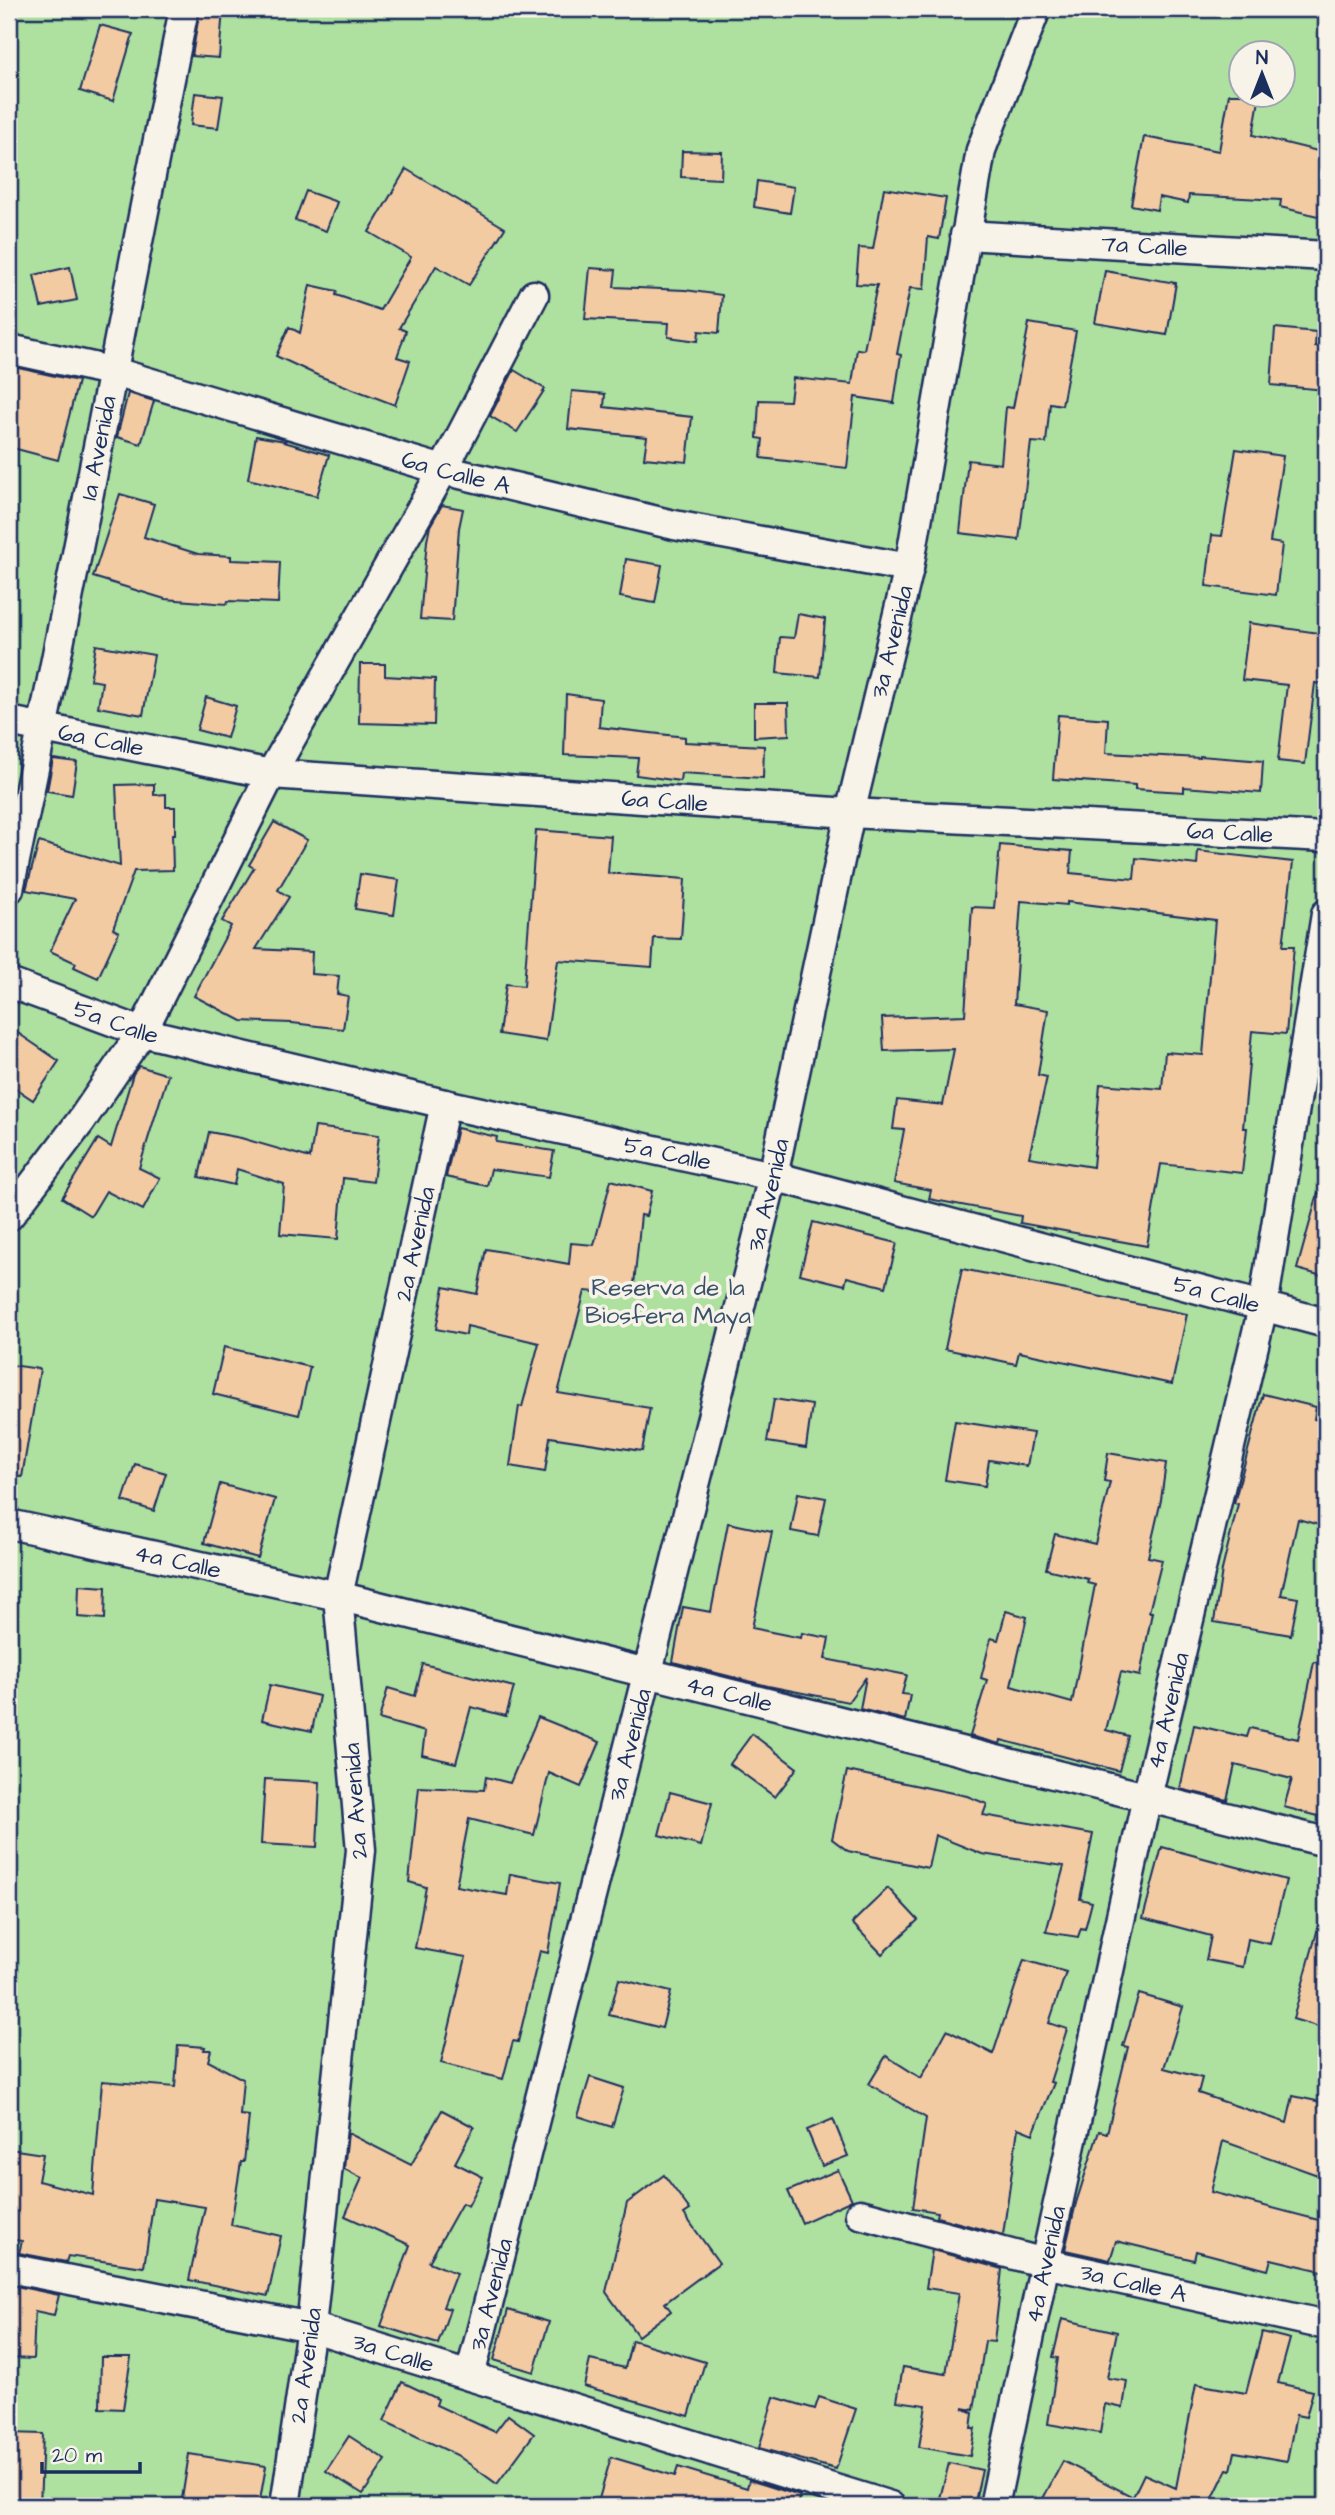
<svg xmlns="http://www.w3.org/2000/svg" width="1335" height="2515" font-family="'Architects Daughter',sans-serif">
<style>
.green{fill:#aee0a0;stroke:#64887f;stroke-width:2;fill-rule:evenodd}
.building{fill:#f3cba3;stroke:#1b2f5e;stroke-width:2;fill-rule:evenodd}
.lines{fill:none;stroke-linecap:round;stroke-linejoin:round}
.street-casing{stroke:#1b2f5e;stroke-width:33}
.street{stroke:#f7f3e8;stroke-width:28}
.labels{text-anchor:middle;stroke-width:7;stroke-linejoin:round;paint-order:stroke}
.street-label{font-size:24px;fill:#1b2f5e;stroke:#f7f3e8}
.park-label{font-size:24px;fill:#38526b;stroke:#f7f3e8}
</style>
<rect width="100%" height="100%" fill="#f7f3e8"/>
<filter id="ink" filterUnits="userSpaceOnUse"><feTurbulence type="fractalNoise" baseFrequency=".0143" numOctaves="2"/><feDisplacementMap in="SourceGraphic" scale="14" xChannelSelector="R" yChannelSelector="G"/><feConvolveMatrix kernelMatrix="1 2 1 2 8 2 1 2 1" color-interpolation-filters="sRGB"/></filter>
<g filter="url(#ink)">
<!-- green -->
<path class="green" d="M9,9H1326V2506H9ZM1240,52H1282V94H1240Z"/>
<!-- building -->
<g class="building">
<polygon points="200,9 223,9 219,58 192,56"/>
<polygon points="100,25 133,34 113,101 80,91"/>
<polygon points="195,93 223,96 218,128 191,125"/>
<polygon points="1229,94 1260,94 1253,135 1326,153 1326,218 1280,207 1281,200 1189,195 1188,203 1159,197 1157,210 1131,205 1144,137 1219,151"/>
<polygon points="682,151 722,152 721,179 681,177"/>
<polygon points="406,169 505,228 469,285 436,266 399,328 406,331 397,357 410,361 395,405 319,376 276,356 289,327 300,333 310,285 337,291 336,295 380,310 411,257 369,232"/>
<polygon points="757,181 794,187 790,213 754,207"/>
<polygon points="884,188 946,198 939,239 928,237 924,289 910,288 897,354 901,355 894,403 855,397 847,468 761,458 763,439 757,438 759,400 790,401 793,378 852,384 857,349 864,350 877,285 856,284 859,248 873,249"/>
<polygon points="306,191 337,202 326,231 295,220"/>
<polygon points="70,267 77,300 41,307 34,275"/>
<polygon points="590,268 616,270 614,287 685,290 722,295 719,333 699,331 698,341 668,337 669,323 585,319"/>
<polygon points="1105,271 1176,283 1167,335 1095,323"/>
<polygon points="1029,323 1076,331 1062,405 1050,403 1046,443 1031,442 1019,540 960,533 968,460 1001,464 1006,407 1013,408"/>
<polygon points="1275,328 1316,332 1315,346 1326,347 1326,390 1271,385"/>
<polygon points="9,366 78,381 58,460 9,447"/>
<polygon points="514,370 545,389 517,432 490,416"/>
<polygon points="572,391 605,394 604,407 692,417 687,462 644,458 647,437 568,429"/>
<polygon points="128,393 154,401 141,444 117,437"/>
<polygon points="256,436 285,441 284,442 329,455 317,496 248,479"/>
<polygon points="1236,449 1283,456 1270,542 1282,544 1276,595 1206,586 1212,535 1222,536"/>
<polygon points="120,494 154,504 144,537 198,554 231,556 231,560 280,562 278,603 228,601 227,604 165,599 93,577"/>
<polygon points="442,505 463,509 459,528 452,621 420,619 427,541 430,526"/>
<polygon points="626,559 662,565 655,603 620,597"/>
<polygon points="798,614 825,619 820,677 777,673 780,637 794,638"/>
<polygon points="1249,623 1326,634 1326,685 1315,683 1305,764 1278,761 1287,685 1242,680"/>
<polygon points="96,645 154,655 143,715 98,707 102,682 90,680"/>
<polygon points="360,664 385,664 385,676 435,679 434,725 359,723"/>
<polygon points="566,694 601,699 599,727 685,737 685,742 764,746 763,778 681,773 680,781 636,775 638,758 564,755"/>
<polygon points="206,697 236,706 227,738 197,730"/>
<polygon points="754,703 788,703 789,735 754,737"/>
<polygon points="1058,715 1108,719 1106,753 1200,758 1200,756 1263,761 1261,793 1184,787 1184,792 1135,789 1135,785 1053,779"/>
<polygon points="53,759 77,762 72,795 47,791"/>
<polygon points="154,784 154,795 166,794 166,807 175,807 175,834 172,834 173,870 134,871 113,929 119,932 98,978 74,967 76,963 50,951 75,899 26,890 39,842 120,866 116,785"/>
<polygon points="274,822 307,840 278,890 289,897 256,949 312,952 311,974 339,976 337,994 348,996 343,1029 292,1023 242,1021 194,996 231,926 222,921 254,868 249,865"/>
<polygon points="536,830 611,836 608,873 685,879 681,939 654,938 652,967 558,960 546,1041 499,1034 506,984 524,986"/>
<path d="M1000,845L1072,851L1070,873L1134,879L1136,858L1197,865L1198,851L1293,862L1283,946H1294L1286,1034L1252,1031L1243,1128H1247L1242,1173L1161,1164L1147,1246L1020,1223L1021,1216L929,1199L931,1190L894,1183L904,1130L893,1129L897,1100L943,1105L954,1049L884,1051L882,1018L965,1015L972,907L994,908ZM1021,901L1067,905V902L1215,920L1203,1055L1165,1052L1162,1089L1100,1084L1093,1167L1029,1157L1047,1077L1038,1075L1048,1010L1014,1004Z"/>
<polygon points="360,874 399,880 394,915 355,909"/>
<polygon points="9,1027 59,1061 33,1100 9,1084"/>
<polygon points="139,1066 168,1075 139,1168 160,1178 143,1210 106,1191 91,1216 62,1198 98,1139 111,1147 133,1074"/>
<polygon points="315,1127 379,1135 373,1182 343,1178 338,1239 280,1234 284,1184 237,1169 234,1185 199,1177 209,1132 241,1138 310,1158"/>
<polygon points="457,1128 497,1137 496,1142 554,1151 549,1177 491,1169 487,1186 446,1177"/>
<polygon points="611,1180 652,1191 646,1216 641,1215 633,1295 585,1291 558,1393 650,1408 642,1451 550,1437 545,1472 510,1466 519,1406 522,1407 539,1343 467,1326 466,1335 436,1329 444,1287 477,1294 486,1249 569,1264 571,1243 594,1245"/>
<polygon points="1318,1193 1326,1194 1326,1277 1297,1269"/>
<polygon points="813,1222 897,1243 886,1287 847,1277 845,1285 800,1274"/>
<polygon points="962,1269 1187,1314 1172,1384 1019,1352 1016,1364 945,1349"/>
<polygon points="224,1347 310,1367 299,1415 213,1394"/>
<polygon points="11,1365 40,1369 22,1477 9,1475 9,1385"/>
<polygon points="1263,1394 1316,1407 1314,1419 1326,1422 1326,1527 1298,1519 1281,1595 1298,1598 1291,1635 1214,1622 1222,1570 1238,1504 1234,1503"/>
<polygon points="774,1399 812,1405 806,1448 767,1442"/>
<polygon points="955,1421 1033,1433 1027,1466 989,1460 985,1486 945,1480"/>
<polygon points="1108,1453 1166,1463 1161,1500 1148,1557 1162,1560 1149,1612 1152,1612 1140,1676 1121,1672 1106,1730 1128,1736 1119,1771 1001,1740 1000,1744 970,1736 987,1680 981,1678 991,1638 998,1640 1006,1611 1027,1617 1011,1686 1072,1703 1095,1585 1087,1583 1088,1579 1046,1569 1055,1534 1095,1544 1110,1482 1104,1481"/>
<polygon points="135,1464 166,1473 154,1511 123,1501"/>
<polygon points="220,1484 275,1499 258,1558 204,1543"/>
<polygon points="798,1493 826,1498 818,1536 791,1531"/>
<polygon points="728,1523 772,1532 752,1628 801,1638 802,1633 829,1638 825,1659 907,1675 902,1694 910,1695 905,1720 860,1709 866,1677 848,1702 768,1686 673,1662 683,1607 711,1612"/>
<polygon points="79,1585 106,1587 105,1619 78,1617"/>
<polygon points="1314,1662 1326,1664 1326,1799 1322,1817 1284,1807 1292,1779 1235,1765 1227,1800 1180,1789 1194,1725 1247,1737 1250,1728 1298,1739"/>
<polygon points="423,1664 514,1687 506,1716 471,1707 456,1763 422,1755 425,1732 379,1719 388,1688 415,1696"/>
<polygon points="270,1685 319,1696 312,1731 262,1720"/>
<polygon points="538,1717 600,1742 581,1787 549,1773 534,1835 469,1819 456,1886 507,1895 510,1874 560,1883 548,1953 540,1951 518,2042 513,2041 503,2079 441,2063 466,1957 415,1948 426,1887 409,1882 419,1787 484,1790 486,1777 510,1783"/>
<polygon points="752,1734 797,1768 775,1797 730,1764"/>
<polygon points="847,1771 967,1796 987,1804 983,1815 1093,1834 1080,1899 1092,1902 1085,1929 1081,1928 1078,1937 1046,1932 1064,1866 982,1854 935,1835 928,1868 848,1851 832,1839"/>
<polygon points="265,1779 320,1782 317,1847 261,1844"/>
<polygon points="670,1792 712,1803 701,1846 659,1835"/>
<polygon points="1162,1847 1286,1880 1270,1944 1248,1939 1243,1967 1206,1960 1211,1936 1143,1918"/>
<polygon points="888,1888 918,1920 882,1954 852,1923"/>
<polygon points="1318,1928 1326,1929 1326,2029 1293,2019"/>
<polygon points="1024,1960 1066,1972 1049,2023 1067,2029 1050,2082 1054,2083 1033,2134 1018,2128 1003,2235 937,2217 938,2212 913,2208 926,2118 869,2084 886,2056 921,2078 947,2030 993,2054"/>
<polygon points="619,1979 671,1992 662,2028 609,2015"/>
<polygon points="1139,1994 1183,2007 1164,2068 1202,2078 1198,2093 1287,2123 1293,2096 1326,2103 1326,2178 1223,2141 1211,2192 1326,2222 1326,2272 1271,2259 1268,2270 1196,2251 1194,2260 1116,2241 1110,2260 1065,2250 1076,2203 1099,2131 1107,2133 1128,2047 1123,2046"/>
<polygon points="178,2045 205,2047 204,2050 211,2050 208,2061 243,2079 240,2115 249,2116 244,2162 241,2162 231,2225 281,2236 268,2296 189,2280 205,2207 154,2199 144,2267 68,2256 66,2262 19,2253 22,2241 9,2239 9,2149 43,2154 38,2181 93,2195 102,2081 175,2087"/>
<polygon points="590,2077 624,2088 612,2127 578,2116"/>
<polygon points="442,2110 474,2127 455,2163 483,2177 468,2206 462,2203 429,2262 456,2273 443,2307 450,2309 438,2344 381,2326 410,2245 345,2216 362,2178 344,2169 348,2133 411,2165"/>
<polygon points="833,2119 848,2156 822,2166 807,2130"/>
<polygon points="838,2170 852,2200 802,2223 788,2191"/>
<polygon points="664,2175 690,2210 684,2214 719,2263 665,2303 671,2311 638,2336 606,2292 627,2203"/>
<polygon points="932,2250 1002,2269 994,2342 985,2341 974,2410 963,2408 973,2413 971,2428 975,2428 970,2456 919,2447 926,2405 897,2401 903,2367 946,2374 959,2293 926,2288"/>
<polygon points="11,2285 59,2295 54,2315 35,2311 33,2359 9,2358 9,2294"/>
<polygon points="508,2310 549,2322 534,2372 494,2360"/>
<polygon points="1062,2319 1117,2332 1107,2378 1127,2381 1123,2408 1105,2404 1100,2433 1048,2424 1058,2358 1053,2357"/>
<polygon points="1262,2332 1290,2339 1278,2383 1313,2391 1306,2417 1296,2415 1287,2461 1235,2452 1231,2470 1227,2469 1210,2504 1216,2506 1039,2506 1063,2461 1133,2497 1144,2474 1176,2488 1196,2384 1246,2393"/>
<polygon points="632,2340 705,2362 689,2416 584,2386 590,2360 625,2368"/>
<polygon points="101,2357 131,2357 123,2409 100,2408"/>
<polygon points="402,2382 438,2399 436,2405 495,2432 508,2415 534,2434 497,2484 457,2455 384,2421"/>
<polygon points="774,2397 815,2409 819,2397 856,2409 836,2469 759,2448"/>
<polygon points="9,2433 43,2434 40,2506 9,2506"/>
<polygon points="349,2436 386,2460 363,2494 326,2471"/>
<polygon points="189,2454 266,2466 259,2506 223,2506 182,2499"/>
<polygon points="611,2457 675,2476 678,2467 747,2488 749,2480 800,2496 796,2506 597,2506"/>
<polygon points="949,2463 982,2470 974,2506 938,2506"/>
</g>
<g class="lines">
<!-- street casing -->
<g class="street-casing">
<g id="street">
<path id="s1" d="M965,235L1326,256"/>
<path id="s2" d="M9,349L111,371L443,470L674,525L909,568"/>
<path id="s3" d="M9,721L271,774L850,813L1326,837"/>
<path id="s4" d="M9,889C71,596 125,302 184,9"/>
<path id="s5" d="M9,983L142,1032L445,1104L773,1176L1326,1323"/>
<polyline points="9,1216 81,1121 142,1032 271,774 443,470 534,295"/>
<path id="s6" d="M9,1524L338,1596L1326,1842"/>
<path id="s7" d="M860,2214L1045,2263L1326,2325"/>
<path id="s8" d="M9,2268L311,2327L890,2506"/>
<path id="s9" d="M470,2376L773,1176L850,813L909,568L981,150L1036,9"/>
<path id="s10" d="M285,2506L311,2327L361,1850L338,1596L445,1104"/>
<path id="s11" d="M994,2506L1045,2263L1147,1797L1263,1307L1326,914"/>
</g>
</g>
<!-- street -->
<use href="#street" class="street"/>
</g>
</g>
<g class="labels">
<!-- street labels -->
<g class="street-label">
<text dy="8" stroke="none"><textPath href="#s1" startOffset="180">7a Calle</textPath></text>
<text dy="8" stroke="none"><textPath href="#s4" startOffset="450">1a Avenida</textPath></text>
<text dy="8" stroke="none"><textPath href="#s2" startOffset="464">6a Calle A</textPath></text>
<text dy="8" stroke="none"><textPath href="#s9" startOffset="1785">3a Avenida</textPath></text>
<text dy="8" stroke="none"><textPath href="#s3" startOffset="94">6a Calle</textPath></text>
<text dy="8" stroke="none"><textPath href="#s3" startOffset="662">6a Calle</textPath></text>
<text dy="8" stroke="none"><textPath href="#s3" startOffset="1228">6a Calle</textPath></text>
<text dy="8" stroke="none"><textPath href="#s5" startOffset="114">5a Calle</textPath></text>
<text dy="8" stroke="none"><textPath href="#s5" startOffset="681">5a Calle</textPath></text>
<text dy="8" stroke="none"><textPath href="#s9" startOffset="1218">3a Avenida</textPath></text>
<text dy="8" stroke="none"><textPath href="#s10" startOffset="1276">2a Avenida</textPath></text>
<text dy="8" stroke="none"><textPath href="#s5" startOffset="1248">5a Calle</textPath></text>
<text dy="8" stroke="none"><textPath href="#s6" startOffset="173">4a Calle</textPath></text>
<text dy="8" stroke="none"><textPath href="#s6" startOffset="740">4a Calle</textPath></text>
<text dy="8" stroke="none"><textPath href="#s11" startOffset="814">4a Avenida</textPath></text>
<text dy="8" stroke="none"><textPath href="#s9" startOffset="651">3a Avenida</textPath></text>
<text transform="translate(355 1801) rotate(-94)" y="8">2a Avenida</text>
<text dy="8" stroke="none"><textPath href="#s11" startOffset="247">4a Avenida</textPath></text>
<text dy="8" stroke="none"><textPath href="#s7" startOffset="282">3a Calle A</textPath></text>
<text dy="8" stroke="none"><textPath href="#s9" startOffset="84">3a Avenida</textPath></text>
<text dy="8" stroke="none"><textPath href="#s8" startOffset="394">3a Calle</textPath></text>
<text dy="8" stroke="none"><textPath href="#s10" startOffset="142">2a Avenida</textPath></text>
</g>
<!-- park labels -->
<g class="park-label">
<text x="668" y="1295">Reserva de la<tspan x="668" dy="28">Biosfera Maya</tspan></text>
</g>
</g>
<!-- margin -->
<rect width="1335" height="2515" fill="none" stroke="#f7f3e8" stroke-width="35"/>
<rect x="18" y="18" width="1300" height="2480" fill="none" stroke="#1b2f5e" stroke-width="2.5" filter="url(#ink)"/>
<!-- north arrow -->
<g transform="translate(1262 74)"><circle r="33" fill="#f7f3e8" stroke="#9fa5b1" stroke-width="2"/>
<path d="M0-5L12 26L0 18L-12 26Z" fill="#1b2f5e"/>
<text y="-10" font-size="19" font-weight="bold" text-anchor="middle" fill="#1b2f5e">N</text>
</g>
<!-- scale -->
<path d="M42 2462v10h98v-10" fill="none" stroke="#1b2f5e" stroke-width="3.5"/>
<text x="52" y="2462" font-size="21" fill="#1b2f5e" stroke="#f7f3e8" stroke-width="5" paint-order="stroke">20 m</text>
</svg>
